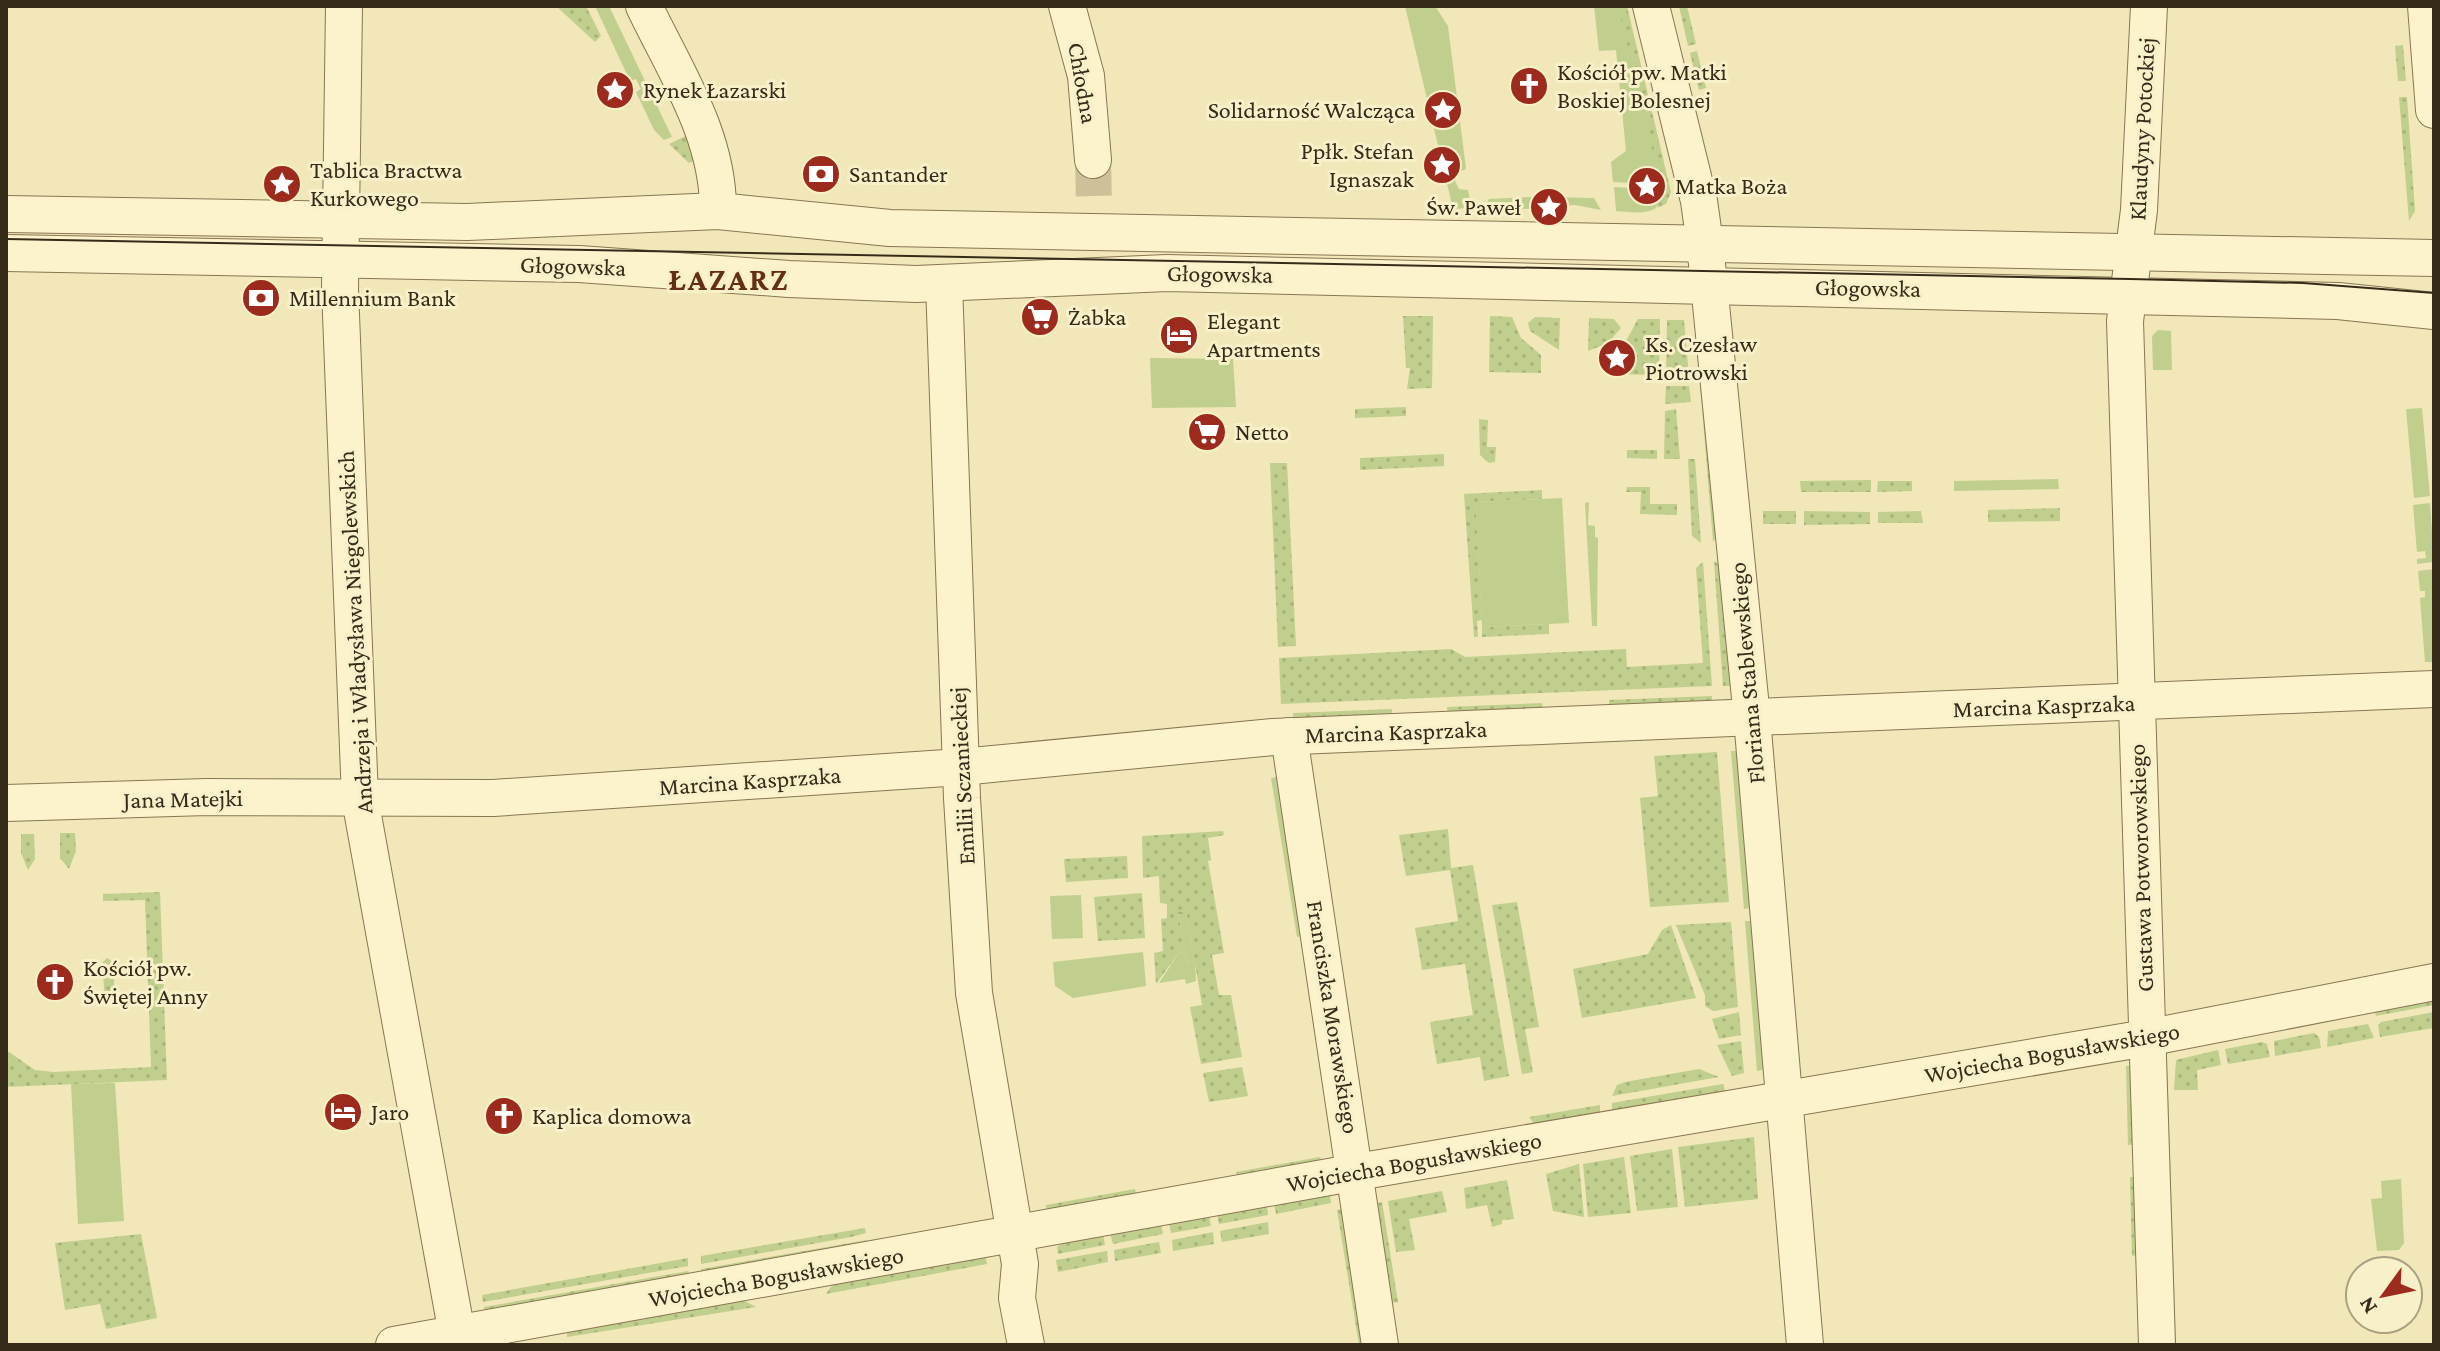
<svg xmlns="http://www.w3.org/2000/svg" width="2440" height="1351" font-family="'Crimson Pro',serif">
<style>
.grass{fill:url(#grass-dots)}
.forest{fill:url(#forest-firs)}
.garden{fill:#c0cf8d}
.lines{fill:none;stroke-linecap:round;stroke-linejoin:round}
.minor-tunnel{stroke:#ccc199;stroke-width:36;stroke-dasharray:36 18;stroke-linecap:butt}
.minor-casing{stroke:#897553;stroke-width:38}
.minor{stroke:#fcf3cd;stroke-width:36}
.tram{stroke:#362b19;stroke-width:2}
.labels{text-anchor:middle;stroke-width:6;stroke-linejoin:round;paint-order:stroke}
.poi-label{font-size:24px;fill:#362b19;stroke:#f8f0c9;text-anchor:start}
.street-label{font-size:24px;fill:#362b19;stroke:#f8f0c9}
.district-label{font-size:32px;font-weight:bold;letter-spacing:2px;fill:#662f15;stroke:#f8f0c9}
</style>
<defs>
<pattern id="grass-dots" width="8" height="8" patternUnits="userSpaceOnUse" patternTransform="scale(2)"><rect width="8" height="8" fill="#c0cf8d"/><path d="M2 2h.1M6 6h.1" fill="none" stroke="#a6b279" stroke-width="1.8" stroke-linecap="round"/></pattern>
<pattern id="forest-firs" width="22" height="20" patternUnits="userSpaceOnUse" patternTransform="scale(2)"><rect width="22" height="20" fill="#c0cf8d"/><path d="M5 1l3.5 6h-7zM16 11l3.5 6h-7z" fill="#a6b279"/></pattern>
</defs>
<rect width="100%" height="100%" fill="#f1e7b9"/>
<!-- grass -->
<g class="grass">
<polygon points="556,6 586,6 601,36 595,42"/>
<polygon points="1618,6 1627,6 1671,192 1666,204 1651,211 1658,207"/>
<polygon points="1679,6 1687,6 1696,44 1688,46"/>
<polygon points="2403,45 2406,81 2398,81 2395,46"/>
<polygon points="1697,51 1706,88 1699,90 1690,53"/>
<polygon points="2399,97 2407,97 2415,211 2409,221"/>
<polygon points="692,133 702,157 689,163 669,144"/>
<polygon points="1403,316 1433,316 1432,388 1407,389 1410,368 1406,368"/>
<polygon points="1490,316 1512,317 1521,338 1541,355 1541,373 1489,372"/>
<polygon points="1535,317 1560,318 1559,350 1530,331 1528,323"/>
<polygon points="1589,318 1614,319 1621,328 1608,343 1588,351"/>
<polygon points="1638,319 1660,319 1659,375 1606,374 1606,357 1626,341"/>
<polygon points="1667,320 1684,320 1689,376 1666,375"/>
<polygon points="1695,321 1717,536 1713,542"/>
<polygon points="1666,386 1689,386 1691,402 1665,404"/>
<polygon points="1406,407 1406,416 1355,418 1355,409"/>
<polygon points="1676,409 1680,459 1664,459 1665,411"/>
<polygon points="1479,419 1488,420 1487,447 1496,447 1495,462 1489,463 1480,455"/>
<polygon points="1627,450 1657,450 1657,459 1627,458"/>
<polygon points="1444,454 1444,466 1360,470 1360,458"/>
<polygon points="1688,459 1695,459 1701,543 1692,536"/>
<polygon points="1270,463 1287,463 1296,646 1278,647"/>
<polygon points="1871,480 1871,492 1801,492 1800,481"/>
<polygon points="1878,481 1912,481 1912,491 1877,492"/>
<polygon points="1627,487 1650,487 1650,504 1677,504 1677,515 1640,514 1641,492 1626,492"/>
<polygon points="1542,490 1542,499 1476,502 1482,620 1477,621 1478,637 1474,637 1464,494"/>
<polygon points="2060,508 2060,521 1988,522 1988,510"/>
<rect x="1763" y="511" width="33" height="13"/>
<polygon points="1804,511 1870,512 1870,524 1804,525"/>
<polygon points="1921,511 1923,523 1878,523 1878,512"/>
<polygon points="1714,561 1720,565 1730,686 1723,686"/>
<polygon points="1703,562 1712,686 1281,704 1279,658 1451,649 1465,657 1626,649 1627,667 1703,663 1696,568"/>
<polygon points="1549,624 1549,634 1482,637 1482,627"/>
<polygon points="1712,696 1712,705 1609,709 1609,700"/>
<polygon points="1542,703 1543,712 1448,716 1447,707"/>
<polygon points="1392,709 1392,718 1294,722 1293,713"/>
<polygon points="1717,752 1729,902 1650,907 1640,798 1658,796 1654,756"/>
<polygon points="1448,829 1451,868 1473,865 1509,1076 1484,1081 1480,1057 1437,1064 1430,1022 1473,1015 1465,964 1422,970 1415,928 1458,921 1450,870 1406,876 1399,835"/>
<polygon points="1223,831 1224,835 1208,838 1211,860 1208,861 1224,953 1212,955 1219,995 1231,995 1242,1057 1201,1064 1190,1007 1202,1005 1186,911 1178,912 1185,951 1178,954 1156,984 1154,953 1163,951 1161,919 1167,918 1167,904 1160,903 1159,876 1143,878 1142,836"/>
<polygon points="60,833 75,833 76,851 69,869 60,858"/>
<polygon points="21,834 34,834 35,859 28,870 21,853"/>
<polygon points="1127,856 1128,878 1066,882 1064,859"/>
<polygon points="160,892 167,1080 6,1087 6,1050 35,1070 53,1072 151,1067 145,900 103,901 103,894"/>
<polygon points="1142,893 1145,938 1098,941 1094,897"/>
<polygon points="1517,902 1539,1027 1525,1029 1533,1072 1522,1074 1492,905"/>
<polygon points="1731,922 1738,1007 1713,1011 1705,1006 1705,995 1676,925"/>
<polygon points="1671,925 1696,998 1582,1018 1573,969 1648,954 1662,930"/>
<polygon points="107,958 113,962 115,998 109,1005 105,1000 102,963"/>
<polygon points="2434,997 2434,1005 2376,1016 2374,1008"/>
<polygon points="1739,1012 1741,1035 1719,1039 1712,1019"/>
<polygon points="2434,1012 2434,1028 2380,1037 2378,1025 2381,1022"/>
<polygon points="2368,1024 2374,1038 2327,1047 2328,1031"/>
<polygon points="2314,1033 2319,1037 2321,1048 2275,1056 2274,1041"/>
<polygon points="1741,1041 1744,1073 1732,1076 1717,1045"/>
<polygon points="2262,1042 2267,1044 2270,1057 2228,1064 2225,1049"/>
<polygon points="2218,1050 2221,1065 2197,1070 2198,1090 2174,1090 2176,1060"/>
<polygon points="2167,1061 2176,1345 2169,1345 2162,1062"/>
<polygon points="2126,1066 2134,1066 2135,1144 2128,1145"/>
<polygon points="1242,1067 1248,1096 1209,1102 1203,1073"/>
<polygon points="1699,1069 1719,1077 1612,1096 1617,1085 1625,1082"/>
<polygon points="1723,1084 1726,1093 1612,1113 1612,1103"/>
<polygon points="1600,1105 1600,1115 1536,1126 1529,1117"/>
<polygon points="1754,1137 1758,1199 1685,1207 1678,1147"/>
<polygon points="1672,1149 1678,1207 1637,1211 1630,1156"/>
<polygon points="1320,1157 1322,1164 1238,1176 1236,1172"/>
<polygon points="1624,1157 1631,1213 1588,1217 1583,1164"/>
<polygon points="1579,1164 1584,1217 1553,1211 1546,1174"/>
<polygon points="2130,1177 2136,1177 2138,1255 2132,1256"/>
<polygon points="1507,1180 1514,1219 1502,1220 1502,1224 1492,1227 1487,1205 1466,1209 1464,1188"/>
<polygon points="1135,1189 1137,1197 1047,1212 1046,1205"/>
<polygon points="1442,1191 1447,1212 1409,1219 1415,1250 1396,1252 1388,1201"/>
<polygon points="1330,1195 1331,1203 1276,1214 1274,1203"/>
<polygon points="1382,1202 1398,1302 1389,1303 1373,1204"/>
<polygon points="1267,1205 1268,1215 1219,1224 1217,1213"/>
<polygon points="1344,1208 1365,1345 1359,1345 1337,1210"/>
<polygon points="1209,1215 1211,1226 1171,1233 1169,1222"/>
<polygon points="1268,1222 1269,1234 1222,1242 1220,1231"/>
<polygon points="1161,1223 1163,1234 1113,1244 1110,1233"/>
<polygon points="865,1228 866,1233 851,1237 701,1264 701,1256"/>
<polygon points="1213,1232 1214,1244 1173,1251 1172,1240"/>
<polygon points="141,1234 157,1318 106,1329 100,1304 65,1310 55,1243"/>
<polygon points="1103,1234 1105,1245 1058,1254 1057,1247 1066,1241"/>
<polygon points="867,1240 867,1245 702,1275 701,1269"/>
<polygon points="1159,1242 1161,1253 1115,1261 1114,1250"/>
<polygon points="1107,1251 1108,1262 1058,1272 1056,1260"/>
<polygon points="985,1254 987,1264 826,1294 833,1284"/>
<polygon points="688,1258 688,1266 483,1302 482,1295"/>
<polygon points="688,1271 690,1277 485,1314 484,1307"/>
<polygon points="743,1300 756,1307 567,1337 567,1329"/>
</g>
<!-- forest -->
<polygon class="forest" points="1186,911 1195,962 1187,964 1178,912"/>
<!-- garden -->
<g class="garden">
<polygon points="595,6 609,6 672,137 664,140 654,130 636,92 641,89 636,79 630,81"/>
<polygon points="1405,6 1435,6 1448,26 1466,169 1458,172 1455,181 1459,189 1468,190 1472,208 1453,209"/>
<path d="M1594,6H1618L1663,195C1658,218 1634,212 1616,211L1614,187L1650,189L1651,184L1613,182L1611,162L1626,151L1616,50L1599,51Z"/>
<polygon points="1531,197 1537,209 1484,208 1489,199"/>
<polygon points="1552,197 1594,198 1601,210 1575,205 1549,207"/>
<polygon points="2158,330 2171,331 2172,370 2153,370 2152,336"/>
<polygon points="1150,358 1233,359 1236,407 1152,408"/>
<polygon points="2422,408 2430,496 2414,498 2406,409"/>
<polygon points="2058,479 2059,489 1954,491 1954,481"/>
<polygon points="1562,498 1569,623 1482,627 1476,502"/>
<polygon points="1589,502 1588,525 1595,526 1595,537 1598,538 1597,626 1592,626 1585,503"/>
<polygon points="2430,503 2434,562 2417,564 2417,559 2426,558 2425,551 2417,552 2413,505"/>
<polygon points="2434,569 2434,662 2425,662 2420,598 2425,597 2425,591 2420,591 2418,571"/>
<polygon points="1731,751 1746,751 1752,908 1744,909"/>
<polygon points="1277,777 1303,936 1297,937 1271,778"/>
<polygon points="1081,895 1083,938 1052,939 1050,896"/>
<polygon points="1745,921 1755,921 1772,1068 1757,1071"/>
<polygon points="1185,951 1187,964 1195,962 1196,981 1186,984 1185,979 1159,983 1178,954"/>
<polygon points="1143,952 1146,986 1073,998 1055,986 1053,962"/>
<polygon points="115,1083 124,1221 78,1224 71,1084"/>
<polygon points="2401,1179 2404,1243 2399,1250 2377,1251 2371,1199 2382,1198 2381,1181"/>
</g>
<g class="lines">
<!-- minor-tunnel -->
<polyline class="minor-tunnel" points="1093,160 1094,203"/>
<!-- minor casing -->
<g class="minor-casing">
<g id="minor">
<polyline points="344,6 340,289 360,799 459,1345"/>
<path d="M644,6C675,71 719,136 718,211"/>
<polyline points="1067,6 1086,76 1093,160"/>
<polyline points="1651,6 1699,201 1705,244 1752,718 1805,1345"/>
<polyline points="2149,6 2139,210 2125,321 2157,1345"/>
<polyline points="2426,6 2434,110"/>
<polyline points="6,214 467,222 718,211 890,228 2434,258"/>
<polyline points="6,253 579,264 789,279 916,284 1167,273 2338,301 2434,311"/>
<polyline points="944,283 962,798 974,993 1020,1264 1017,1298 1026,1345"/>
<polyline points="1289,736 1380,1345"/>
<polyline points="6,803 207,797 493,798 961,767 1273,737 2434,689"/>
<polyline points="394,1345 1357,1172 2146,1038 2434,982"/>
</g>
</g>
<!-- minor -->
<use href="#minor" class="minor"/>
<!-- tram -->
<polyline class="tram" points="6,239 2130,279 2303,283 2434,293"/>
</g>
<!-- icons -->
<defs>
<g id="church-disc" transform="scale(2)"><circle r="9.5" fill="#9c2b1e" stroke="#f8f0c9"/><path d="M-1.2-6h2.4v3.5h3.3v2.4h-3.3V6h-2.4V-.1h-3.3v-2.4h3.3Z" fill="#fff"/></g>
<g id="sight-disc" transform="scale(2)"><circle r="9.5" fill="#9c2b1e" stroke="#f8f0c9"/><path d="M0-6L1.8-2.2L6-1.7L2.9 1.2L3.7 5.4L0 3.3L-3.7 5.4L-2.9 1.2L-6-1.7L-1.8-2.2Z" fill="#fff"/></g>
<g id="bank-disc" transform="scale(2)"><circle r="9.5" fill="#9c2b1e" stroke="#f8f0c9"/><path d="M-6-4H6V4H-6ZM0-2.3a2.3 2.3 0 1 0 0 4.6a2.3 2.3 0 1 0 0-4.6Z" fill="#fff"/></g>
<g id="supermarket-disc" transform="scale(2)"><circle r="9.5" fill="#9c2b1e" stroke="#f8f0c9"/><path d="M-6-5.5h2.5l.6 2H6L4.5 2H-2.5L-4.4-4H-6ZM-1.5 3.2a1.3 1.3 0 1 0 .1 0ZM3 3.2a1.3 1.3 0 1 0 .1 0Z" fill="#fff"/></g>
<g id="hotel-disc" transform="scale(2)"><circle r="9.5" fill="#9c2b1e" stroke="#f8f0c9"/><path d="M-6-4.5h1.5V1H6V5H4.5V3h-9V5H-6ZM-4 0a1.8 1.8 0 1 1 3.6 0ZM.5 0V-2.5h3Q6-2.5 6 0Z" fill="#fff"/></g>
</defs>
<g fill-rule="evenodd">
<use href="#church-disc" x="1529" y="86"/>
<use href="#sight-disc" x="615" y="90"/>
<use href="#sight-disc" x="1443" y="110"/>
<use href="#sight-disc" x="1442" y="165"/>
<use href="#bank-disc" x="821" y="174"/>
<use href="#sight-disc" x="282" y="184"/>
<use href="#sight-disc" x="1647" y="186"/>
<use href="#sight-disc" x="1549" y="207"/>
<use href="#bank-disc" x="261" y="298"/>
<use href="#supermarket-disc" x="1040" y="317"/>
<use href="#hotel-disc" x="1179" y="335"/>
<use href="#sight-disc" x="1617" y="358"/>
<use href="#supermarket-disc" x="1207" y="432"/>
<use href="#church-disc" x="55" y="982"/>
<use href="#hotel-disc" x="343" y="1112"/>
<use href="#church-disc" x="504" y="1116"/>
</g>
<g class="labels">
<!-- poi labels -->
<g class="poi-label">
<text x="1557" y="80">Kościół pw. Matki<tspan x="1557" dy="28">Boskiej Bolesnej</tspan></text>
<text x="643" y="98">Rynek Łazarski</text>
<text x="1415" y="118" text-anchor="end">Solidarność Walcząca</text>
<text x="1414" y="159" text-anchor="end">Ppłk. Stefan<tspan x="1414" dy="28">Ignaszak</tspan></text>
<text x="310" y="178">Tablica Bractwa<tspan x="310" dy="28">Kurkowego</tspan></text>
<text x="849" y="182">Santander</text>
<text x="1675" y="194">Matka Boża</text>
<text x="1521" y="215" text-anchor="end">Św. Paweł</text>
<text x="289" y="306">Millennium Bank</text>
<text x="1068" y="325">Żabka</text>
<text x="1207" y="329">Elegant<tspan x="1207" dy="28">Apartments</tspan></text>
<text x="1645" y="352">Ks. Czesław<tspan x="1645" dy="28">Piotrowski</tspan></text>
<text x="1235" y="440">Netto</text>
<text x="83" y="976">Kościół pw.<tspan x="83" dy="28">Świętej Anny</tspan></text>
<text x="371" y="1120">Jaro</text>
<text x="532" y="1124">Kaplica domowa</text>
</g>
<!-- street labels -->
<g class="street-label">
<text transform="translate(1083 83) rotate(80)" y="8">Chłodna</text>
<text transform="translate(2142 129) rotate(-87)" y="8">Klaudyny Potockiej</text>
<text transform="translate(573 266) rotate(2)" y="8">Głogowska</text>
<text transform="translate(1220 274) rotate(1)" y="8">Głogowska</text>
<text transform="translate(1868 288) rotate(1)" y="8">Głogowska</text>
<text transform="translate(355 632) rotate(-93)" y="8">Andrzeja i Władysława Niegolewskich</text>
<text transform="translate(1747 673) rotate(-95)" y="8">Floriana Stablewskiego</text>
<text transform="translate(2044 706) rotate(-2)" y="8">Marcina Kasprzaka</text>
<text transform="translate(1396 732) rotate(-2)" y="8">Marcina Kasprzaka</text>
<text transform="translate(962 776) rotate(-93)" y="8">Emilii Sczanieckiej</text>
<text transform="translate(750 781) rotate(-4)" y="8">Marcina Kasprzaka</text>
<text transform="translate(183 799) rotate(-1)" y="8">Jana Matejki</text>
<text transform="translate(2141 868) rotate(-92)" y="8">Gustawa Potworowskiego</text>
<text transform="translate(1333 1017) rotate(81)" y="8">Franciszka Morawskiego</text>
<text transform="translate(2052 1053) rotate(-10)" y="8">Wojciecha Bogusławskiego</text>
<text transform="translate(1414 1162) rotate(-10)" y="8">Wojciecha Bogusławskiego</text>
<text transform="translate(776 1277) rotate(-10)" y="8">Wojciecha Bogusławskiego</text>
</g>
<!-- district labels -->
<g class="district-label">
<text x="729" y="290">ŁAZARZ</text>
</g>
</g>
<!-- border -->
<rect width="2440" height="1351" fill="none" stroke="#362b19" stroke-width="16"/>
<!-- north arrow -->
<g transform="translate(2384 1295) rotate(237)"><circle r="38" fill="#f8f0c9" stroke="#aaa183" stroke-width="2"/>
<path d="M0-6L14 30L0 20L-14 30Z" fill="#9c2b1e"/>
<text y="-12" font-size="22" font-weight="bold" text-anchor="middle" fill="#362b19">N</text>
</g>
</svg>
